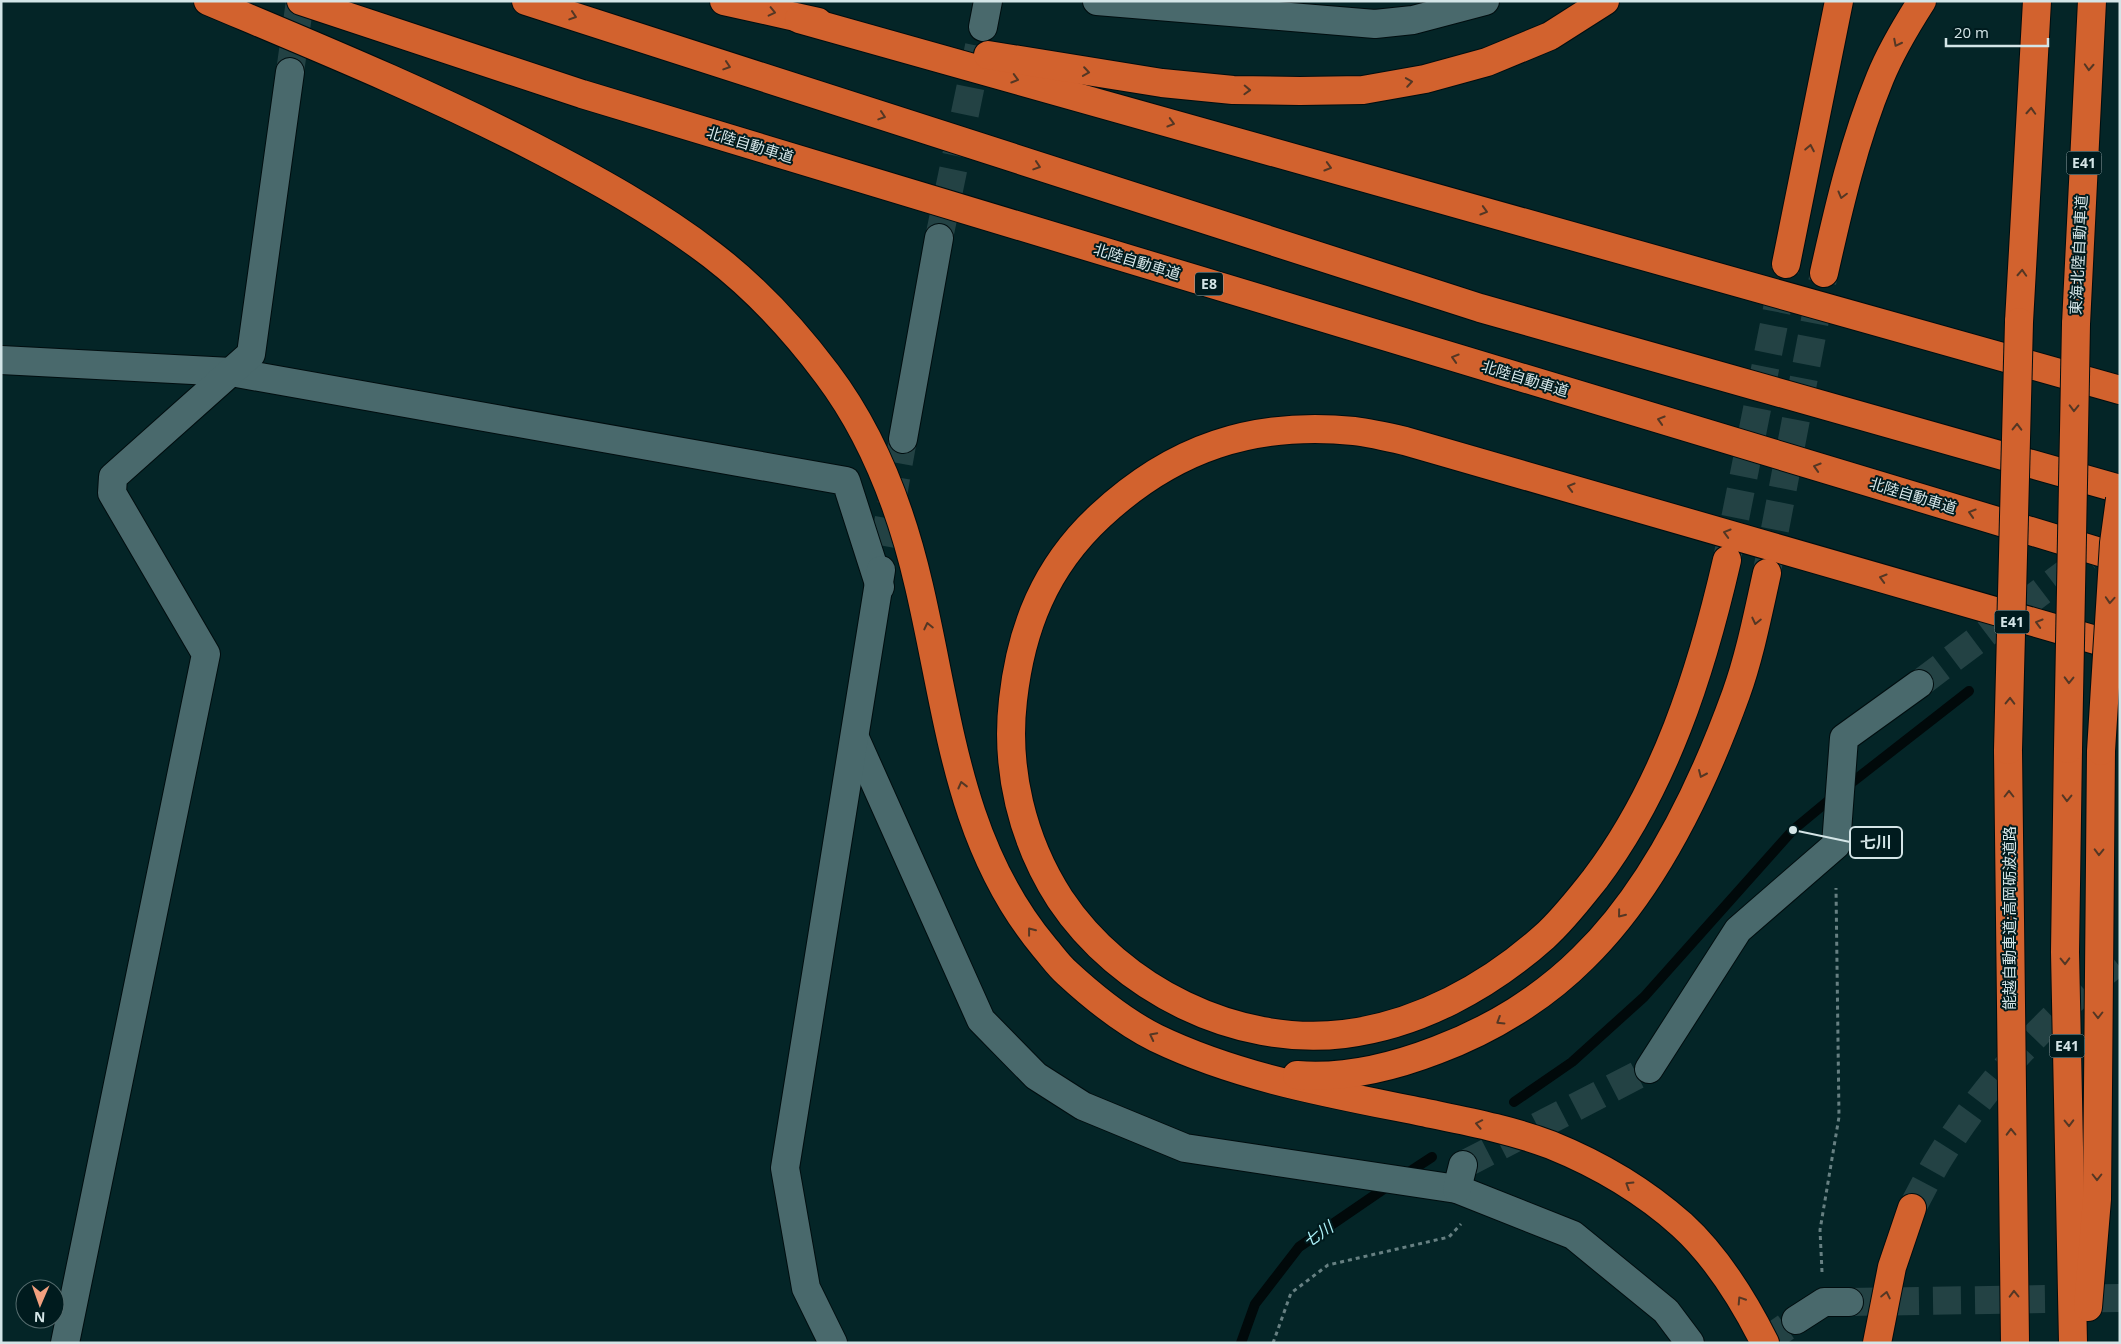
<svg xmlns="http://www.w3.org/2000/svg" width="2121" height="1344" font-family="'Open Sans','Noto Sans JP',sans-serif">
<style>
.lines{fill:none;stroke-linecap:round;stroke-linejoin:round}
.stream{stroke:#01090a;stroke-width:10}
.minor-tunnel{stroke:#234244;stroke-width:28;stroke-dasharray:28 14;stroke-linecap:butt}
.motorway-tunnel{stroke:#234244;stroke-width:28;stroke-dasharray:28 14;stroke-linecap:butt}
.minor-casing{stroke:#000d0f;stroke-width:30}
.motorway-casing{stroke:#000d0f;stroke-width:30}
.path{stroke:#678082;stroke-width:3;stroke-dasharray:4 4;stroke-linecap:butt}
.minor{stroke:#49696c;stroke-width:28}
.motorway{stroke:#d2622e;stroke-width:28}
.motorway-bridge-casing{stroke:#000d0f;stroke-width:30;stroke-linecap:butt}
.motorway-bridge{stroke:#d2622e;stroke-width:28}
.oneway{stroke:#543724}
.labels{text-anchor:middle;stroke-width:4;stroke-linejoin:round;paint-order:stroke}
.shield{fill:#001b1e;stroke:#94a8ab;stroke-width:1}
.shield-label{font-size:14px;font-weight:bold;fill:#d4e5e7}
.street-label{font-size:15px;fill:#d4e5e7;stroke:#001b1e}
.water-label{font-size:16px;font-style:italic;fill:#adf2f9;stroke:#001b1e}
.leader{fill:none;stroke:#d4e5e7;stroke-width:2}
.callout-dot{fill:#d4e5e7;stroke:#001b1e;stroke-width:2}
.callout{fill:#001b1e;stroke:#d4e5e7;stroke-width:2}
.callout-label{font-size:16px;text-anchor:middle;font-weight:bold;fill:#d4e5e7}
</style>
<rect width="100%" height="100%" fill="#042527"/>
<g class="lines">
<!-- stream -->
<g class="stream">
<polyline points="1846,787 1969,691"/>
<polyline points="1514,1102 1572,1062 1644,997 1793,830 1834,796"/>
<polyline points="1403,1176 1432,1157"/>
<polyline points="1241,1343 1255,1304 1299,1247 1391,1184"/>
</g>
<!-- minor-tunnel -->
<g class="minor-tunnel">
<polyline points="290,72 300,1"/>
<polyline points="939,238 983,27"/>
<polyline points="884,546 903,439"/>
<polyline points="1919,684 2087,557"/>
<polyline points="1463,1165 1649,1069"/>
<polyline points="1849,1302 2120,1298"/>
<polyline points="1763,1343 1796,1320"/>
</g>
<!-- motorway-tunnel -->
<g class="motorway-tunnel">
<polyline points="1727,559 1786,264"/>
<polyline points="1767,571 1824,273"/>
<path d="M1912,1208C1922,1190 1931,1171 1942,1154C1989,1079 2051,1014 2120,960"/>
</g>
<!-- minor casing -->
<g class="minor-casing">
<g id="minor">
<polyline points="1097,1 1375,24 1413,20 1485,1"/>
<polyline points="983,27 988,1"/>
<polyline points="1,360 231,372 846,481 880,587"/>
<polyline points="903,439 939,238"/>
<polyline points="855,738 981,1020 1036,1076 1083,1106 1185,1148 1457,1189 1573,1235 1666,1311 1690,1343"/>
<polyline points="1649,1069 1738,930 1836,845 1844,738 1919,684"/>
<polyline points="1457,1189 1463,1165"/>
<polyline points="1796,1320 1824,1302 1849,1302"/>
<polyline points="65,1343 206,654 112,493 113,477 251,354 290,72"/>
<polyline points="833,1343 806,1288 785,1168 881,570"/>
</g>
</g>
<!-- motorway casing -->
<g class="motorway-casing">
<g id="motorway">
<path d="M208,1C317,47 427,92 532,146C594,178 656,212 712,255C755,288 794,330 827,374C873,435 902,512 919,586C949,714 957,843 1045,948C1052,956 1058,965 1067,973C1093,997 1124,1022 1156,1038C1239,1078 1332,1094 1422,1112C1465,1121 1509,1129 1551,1145C1598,1164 1644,1191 1682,1225C1717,1257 1744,1301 1765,1343"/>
<polyline points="301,1 582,94 2120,558"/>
<polyline points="526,1 1480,308 2120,489"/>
<polyline points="724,1 818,22"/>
<polyline points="799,19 2120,390"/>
<polyline points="988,55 1162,83 1233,90 1300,91 1363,90 1425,79 1487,62 1550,36 1605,1"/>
<polyline points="1786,264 1839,1"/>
<path d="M1824,273C1839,206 1854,141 1880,78C1891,51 1906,26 1922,1"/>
<polyline points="2019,322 2037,1"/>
<polyline points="2076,324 2092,1"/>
<path d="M1727,560C1701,673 1665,786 1595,879C1579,899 1563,920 1544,937C1488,987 1418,1025 1344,1034C1236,1047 1120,989 1060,899C1022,840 1005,769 1013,700C1021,628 1045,567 1100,516C1173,448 1253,421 1354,431C1371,433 1388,437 1405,441L2120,647"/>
<polyline points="2068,749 2065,952 2073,1343"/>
<polyline points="2008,750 2015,1343"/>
<path d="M1297,1075C1345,1079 1393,1067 1437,1050C1491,1030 1543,998 1583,958C1653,890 1703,785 1736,694C1750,655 1758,613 1767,573"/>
<polyline points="2088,1307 2097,1199 2101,751"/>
<polyline points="1877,1343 1892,1267 1912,1208"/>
</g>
</g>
<!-- path -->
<g class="path">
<polyline points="1822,1272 1820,1230 1839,1117 1836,888"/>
<polyline points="1273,1343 1291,1293 1328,1265 1449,1237 1461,1224"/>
</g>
<!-- minor -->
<use href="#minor" class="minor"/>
<!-- motorway -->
<use href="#motorway" class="motorway"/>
<!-- motorway-bridge casing -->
<g class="motorway-bridge-casing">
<g id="motorway-bridge">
<polyline points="2068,749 2076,324"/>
<polyline points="2008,750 2019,322"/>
<polyline points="2101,751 2114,543 2120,499"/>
</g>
</g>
<!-- motorway-bridge -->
<use href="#motorway-bridge" class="motorway-bridge"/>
</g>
<!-- one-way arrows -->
<defs><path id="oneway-chevron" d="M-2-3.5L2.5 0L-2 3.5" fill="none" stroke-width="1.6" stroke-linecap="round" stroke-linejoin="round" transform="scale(1.25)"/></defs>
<g class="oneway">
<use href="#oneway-chevron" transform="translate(772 12) rotate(13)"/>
<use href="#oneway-chevron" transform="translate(573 16) rotate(18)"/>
<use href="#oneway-chevron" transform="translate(1897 43) rotate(117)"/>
<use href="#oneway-chevron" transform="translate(727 66) rotate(18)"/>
<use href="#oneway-chevron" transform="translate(2089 67) rotate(93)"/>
<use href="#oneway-chevron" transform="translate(1086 72) rotate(8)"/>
<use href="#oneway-chevron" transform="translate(1015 79) rotate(16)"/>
<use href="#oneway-chevron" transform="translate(1409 82) rotate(-9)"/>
<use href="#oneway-chevron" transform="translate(1247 90) rotate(2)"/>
<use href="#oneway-chevron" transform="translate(2031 111) rotate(-87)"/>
<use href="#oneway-chevron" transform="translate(882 116) rotate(18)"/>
<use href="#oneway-chevron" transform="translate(1171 123) rotate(16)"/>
<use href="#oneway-chevron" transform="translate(1810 148) rotate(-79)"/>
<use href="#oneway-chevron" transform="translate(1037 166) rotate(18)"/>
<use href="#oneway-chevron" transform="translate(1328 167) rotate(16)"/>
<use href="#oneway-chevron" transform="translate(1842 195) rotate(105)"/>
<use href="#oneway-chevron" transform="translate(1484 211) rotate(16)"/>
<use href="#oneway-chevron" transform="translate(2022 273) rotate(-87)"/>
<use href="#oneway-chevron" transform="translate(1455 358) rotate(-163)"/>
<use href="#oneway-chevron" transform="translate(2074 408) rotate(91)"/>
<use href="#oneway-chevron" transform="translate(1661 420) rotate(-163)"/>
<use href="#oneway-chevron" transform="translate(2017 427) rotate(-89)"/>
<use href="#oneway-chevron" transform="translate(1817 467) rotate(-163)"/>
<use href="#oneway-chevron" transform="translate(1571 487) rotate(-164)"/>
<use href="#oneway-chevron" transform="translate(1972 513) rotate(-163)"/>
<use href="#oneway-chevron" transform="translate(1727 533) rotate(-164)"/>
<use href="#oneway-chevron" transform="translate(1883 578) rotate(-164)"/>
<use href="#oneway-chevron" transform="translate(2110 600) rotate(94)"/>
<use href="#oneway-chevron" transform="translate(1756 621) rotate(103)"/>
<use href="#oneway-chevron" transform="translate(2039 623) rotate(-164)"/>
<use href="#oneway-chevron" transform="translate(928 626) rotate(-103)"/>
<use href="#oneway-chevron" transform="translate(2069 680) rotate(91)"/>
<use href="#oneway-chevron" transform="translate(2010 701) rotate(-89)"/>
<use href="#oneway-chevron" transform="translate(1702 774) rotate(114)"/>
<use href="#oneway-chevron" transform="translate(962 785) rotate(-104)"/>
<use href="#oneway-chevron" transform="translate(2009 794) rotate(-90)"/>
<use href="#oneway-chevron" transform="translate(2067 798) rotate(91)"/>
<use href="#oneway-chevron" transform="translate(2099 852) rotate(91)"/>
<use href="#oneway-chevron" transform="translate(1621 914) rotate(129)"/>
<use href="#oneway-chevron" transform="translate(1031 931) rotate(-128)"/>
<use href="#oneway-chevron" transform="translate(2065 961) rotate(89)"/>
<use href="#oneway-chevron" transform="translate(2098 1015) rotate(90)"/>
<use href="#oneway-chevron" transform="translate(1500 1021) rotate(148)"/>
<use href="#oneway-chevron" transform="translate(1153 1036) rotate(-153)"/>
<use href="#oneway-chevron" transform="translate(2069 1123) rotate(89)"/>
<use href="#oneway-chevron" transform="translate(1479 1124) rotate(-169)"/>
<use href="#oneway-chevron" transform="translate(2011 1132) rotate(-91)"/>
<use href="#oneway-chevron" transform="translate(2097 1177) rotate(90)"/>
<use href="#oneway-chevron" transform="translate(1629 1185) rotate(-148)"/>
<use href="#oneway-chevron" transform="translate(2014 1294) rotate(-91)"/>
<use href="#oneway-chevron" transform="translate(1886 1295) rotate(-78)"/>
<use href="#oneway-chevron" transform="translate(1741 1300) rotate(-123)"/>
</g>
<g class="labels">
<!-- shield labels -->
<g class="shield">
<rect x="2066.5" y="151.5" width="35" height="23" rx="4"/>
<rect x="1195" y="272.5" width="28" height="23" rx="4"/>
<rect x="1994.5" y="610.5" width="35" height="23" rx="4"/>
<rect x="2049.5" y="1034.5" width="35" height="23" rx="4"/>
</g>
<g class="shield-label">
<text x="2084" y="168">E41</text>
<text x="1209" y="289">E8</text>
<text x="2012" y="627">E41</text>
<text x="2067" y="1051">E41</text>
</g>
<!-- street labels -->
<g class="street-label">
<text transform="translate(750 145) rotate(17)" y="5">北陸自動車道</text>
<text transform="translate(2079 255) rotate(-87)" y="5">東海北陸自動車道</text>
<text transform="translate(1137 262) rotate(17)" y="5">北陸自動車道</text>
<text transform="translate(1525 379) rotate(17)" y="5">北陸自動車道</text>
<text transform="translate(1913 496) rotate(17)" y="5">北陸自動車道</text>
<text transform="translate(2010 918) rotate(-90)" y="5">能越自動車道;高岡砺波道路</text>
</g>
<!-- water labels -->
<g class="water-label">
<text transform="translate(1318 1234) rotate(-34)" y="6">七川</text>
</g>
</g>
<!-- callouts -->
<path class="leader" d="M1793 830L1850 842"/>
<circle class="callout-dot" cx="1793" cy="830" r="5"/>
<rect class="callout" x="1850" y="827" width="52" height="31" rx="5"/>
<g class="callout-label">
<text x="1876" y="848">七川</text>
</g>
<!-- border -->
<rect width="2121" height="1344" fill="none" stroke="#d4e5e7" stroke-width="5"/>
<!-- north arrow -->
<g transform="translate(40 1304) rotate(182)"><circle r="24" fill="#001b1e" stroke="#556c6e"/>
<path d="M0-4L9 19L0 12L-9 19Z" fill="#f2a07f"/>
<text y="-8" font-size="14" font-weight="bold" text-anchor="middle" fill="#d4e5e7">N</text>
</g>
<!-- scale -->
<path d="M1946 38v8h102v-8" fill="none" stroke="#d4e5e7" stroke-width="2.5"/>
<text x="1954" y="38" font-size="15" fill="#d4e5e7" stroke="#001b1e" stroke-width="4" paint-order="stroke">20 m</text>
</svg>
